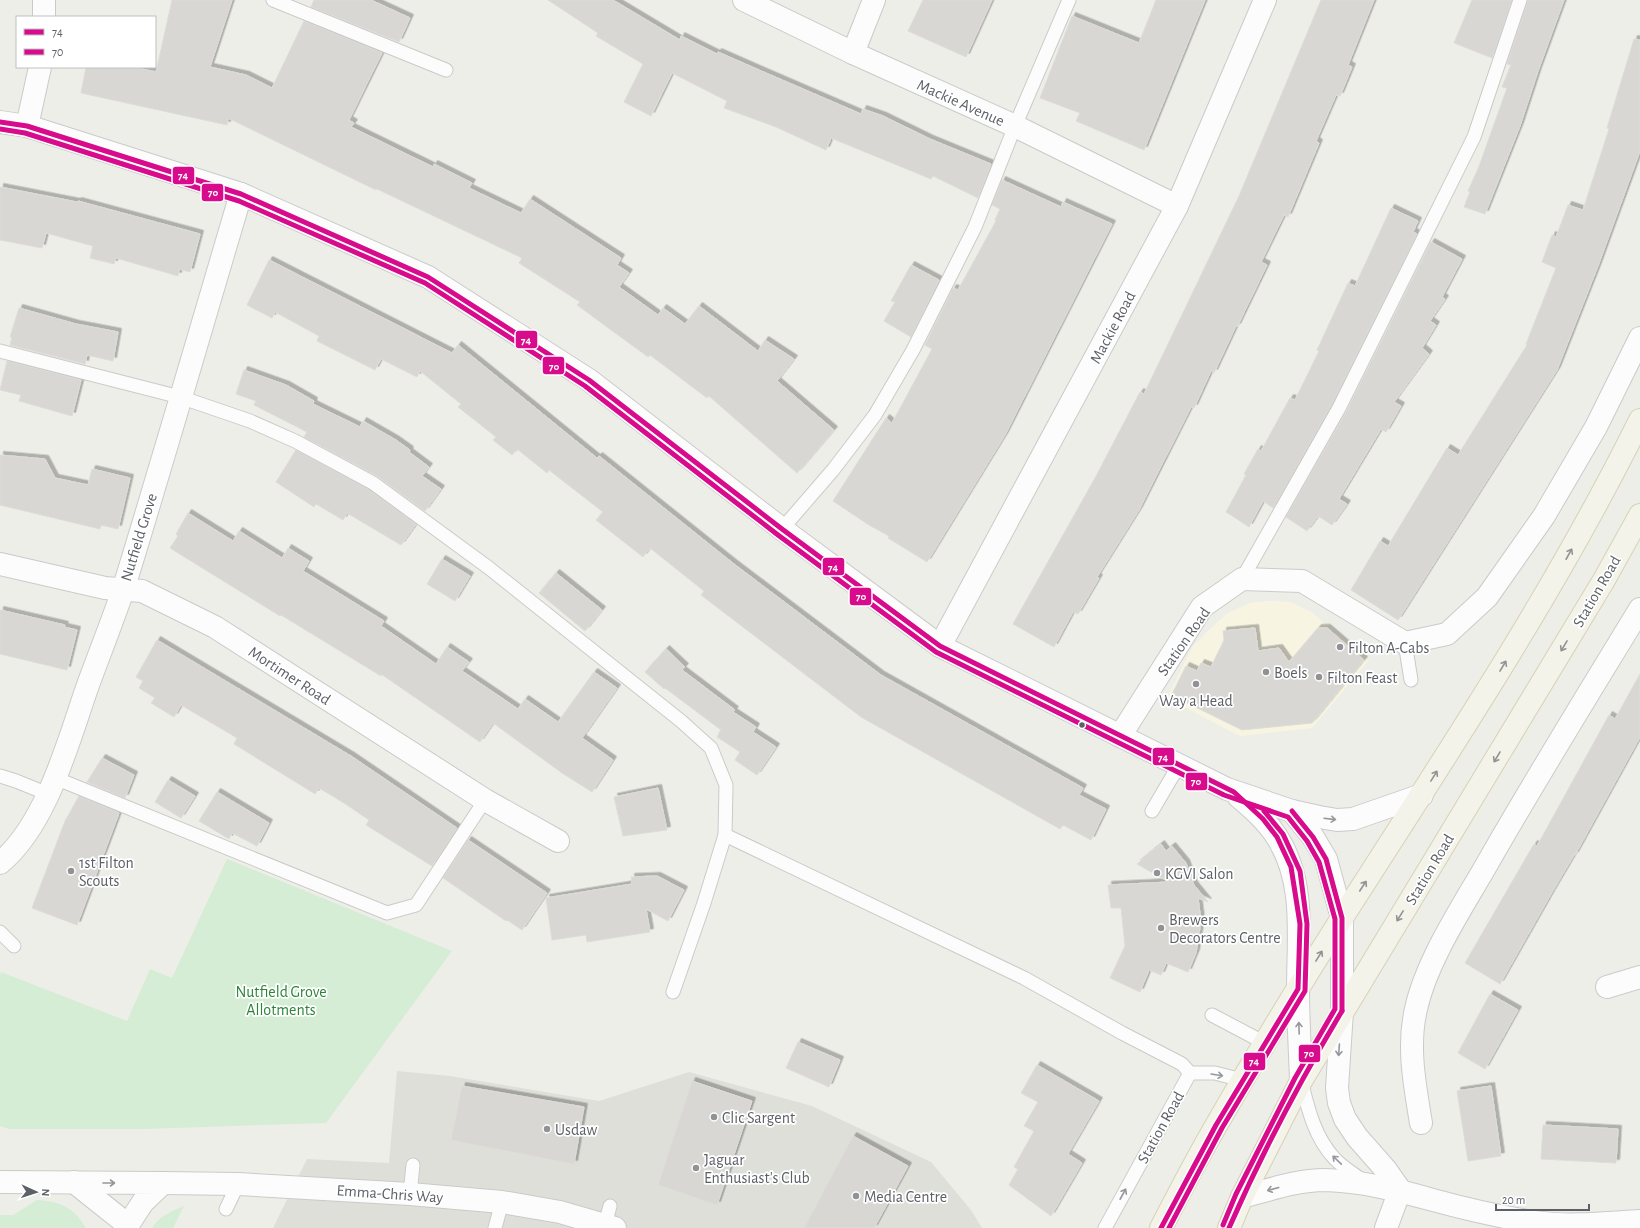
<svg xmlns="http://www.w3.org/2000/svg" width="1640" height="1228" font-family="'Alegreya Sans',sans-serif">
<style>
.commercial{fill:#f7f5e2}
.industrial{fill:#dfdfda}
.green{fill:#d5ecd5}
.building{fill:#d8d7d3;stroke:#dedcd7;filter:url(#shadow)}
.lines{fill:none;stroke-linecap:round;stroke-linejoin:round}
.lane-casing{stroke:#cacbc9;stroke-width:15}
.street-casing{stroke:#cacbc9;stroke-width:24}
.secondary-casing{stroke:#cacbca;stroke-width:24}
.primary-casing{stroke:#d7d1b5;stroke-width:24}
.lane{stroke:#fcfcfc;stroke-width:13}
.street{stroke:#fcfcfc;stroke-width:22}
.secondary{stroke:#fcfcfc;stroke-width:22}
.primary{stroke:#f3f3e9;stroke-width:22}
.bus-1-casing{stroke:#fff;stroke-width:8}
.bus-2-casing{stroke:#fff;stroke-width:8}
.bus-1{stroke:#d70b8c;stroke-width:5}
.bus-2{stroke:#d70b8c;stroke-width:5}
.oneway{stroke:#929494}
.oneway2{stroke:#95979b}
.poi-dot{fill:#909294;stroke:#fff;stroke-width:1.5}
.bus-dot{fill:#5d6167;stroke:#fff;stroke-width:1.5}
.labels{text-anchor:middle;stroke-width:3.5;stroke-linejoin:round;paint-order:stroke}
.street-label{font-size:16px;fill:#5d6167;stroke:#fff}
.poi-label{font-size:16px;fill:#5d6167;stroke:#fff;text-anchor:start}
.park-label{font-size:16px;fill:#2e853a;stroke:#fff}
.line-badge{stroke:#fff;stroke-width:1.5}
.badge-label{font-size:11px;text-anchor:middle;font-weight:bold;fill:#fff}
</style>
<defs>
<filter id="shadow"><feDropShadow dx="3.5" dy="-3.5" stdDeviation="0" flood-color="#0004"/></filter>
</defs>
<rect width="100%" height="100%" fill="#eeeee9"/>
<!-- commercial -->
<polygon class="commercial" points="1269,601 1290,602 1310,611 1369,660 1312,728 1240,736 1167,698 1193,646 1226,614 1250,603"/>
<!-- industrial -->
<polygon class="industrial" points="397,1071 450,1076 599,1101 689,1072 812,1106 931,1162 971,1210 982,1228 273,1228 307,1159 389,1163"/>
<!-- green -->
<g class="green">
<polygon points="227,859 452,951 326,1123 144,1129 9,1129 0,1126 0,976 1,972 127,1021 150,969 172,978"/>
<path d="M37,1200C59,1201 74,1207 86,1228H0V1215H13Z"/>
<path d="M184,1206L173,1228H152C159,1216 172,1211 184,1206Z"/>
</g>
<!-- building -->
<g class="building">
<polygon points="172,0 232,0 210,67 246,75 272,88 304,21 382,53 349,120 354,123 351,127 433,167 434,164 472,183 469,188 521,213 530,199 621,258 617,265 629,273 619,287 658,315 663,308 685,324 699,306 758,351 765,340 794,359 777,381 834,430 797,473 709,396 707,398 650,355 648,357 577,305 580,302 519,263 522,258 377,189 376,190 228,118 227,125 81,93 86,67 132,67 156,72"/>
<polygon points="314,0 371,0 410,18 399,42 311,7"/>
<polygon points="548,0 613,0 680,40 681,36 717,54 718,52 759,70 861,114 863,109 883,116 930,139 991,164 978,198 933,176 931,179 831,138 826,150 776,127 724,108 727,101 672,73 651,116 624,102 643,64 596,36 598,33"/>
<polygon points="923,0 992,0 966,57 908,31"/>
<polygon points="1156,0 1205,0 1144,150 1076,121 1080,113 1040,98 1072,16 1139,43"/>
<polygon points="1321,0 1374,0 1348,65 1352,67 1340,96 1336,95 1316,141 1319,143 1288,217 1284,215 1261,262 1267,265 1237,327 1236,326 1214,373 1211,371 1194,408 1191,407 1139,510 1097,577 1099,578 1078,614 1073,612 1054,647 1013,624 1095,478 1140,392 1144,394 1239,196"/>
<polygon points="1472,0 1512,0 1492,58 1454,43"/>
<polygon points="1528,0 1564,0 1538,71 1520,126 1485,214 1464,207 1470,192 1468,191 1478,169 1507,88 1502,87 1511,65 1507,64"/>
<polygon points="1634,39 1640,40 1640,151 1598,266 1557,370 1398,620 1351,590 1380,541 1388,546 1447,448 1458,455 1527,345 1526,344 1556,268 1542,262 1552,235 1556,237 1568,205 1583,210 1609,129 1607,128"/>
<polygon points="1002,180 1061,207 1063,202 1112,224 1005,435 927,562 888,538 889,536 869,525 833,501 886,418 892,423 932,349 925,345 953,288 958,290 996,221 995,220 1000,209 992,205"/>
<polygon points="0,187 77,202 78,201 200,234 190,272 179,269 178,276 116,258 114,264 90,258 93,246 46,233 42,248 0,240"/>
<polygon points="1391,208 1418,221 1413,232 1417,234 1332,404 1273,508 1263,501 1249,527 1226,512 1246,475 1244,474 1258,449 1261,451 1290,398 1295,400 1319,351 1317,350 1348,283 1355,286"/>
<polygon points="1431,242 1462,259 1442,297 1445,299 1430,321 1436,325 1422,348 1429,354 1394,402 1401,406 1386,432 1381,429 1339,499 1347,504 1332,525 1318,516 1307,531 1286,517 1346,412"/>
<polygon points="269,260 452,353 458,345 597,458 599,456 734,564 881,675 1083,788 1079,795 1106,809 1091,840 1063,825 1060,829 861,717 701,595 704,591 650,548 643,557 596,520 603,512 549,470 547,473 517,449 512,455 493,440 496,437 458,407 461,404 420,371 417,377 381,359 375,370 317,341 319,336 275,312 272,318 247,305"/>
<polygon points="911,265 939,280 911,337 884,321 895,302 891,301"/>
<polygon points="19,308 76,324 118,332 113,361 87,355 85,364 10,345 12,337 10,337"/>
<polygon points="7,361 81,380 72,416 19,401 21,395 0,390"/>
<polygon points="244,370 286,385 314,401 313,404 360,427 363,421 396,440 410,450 409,452 429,467 422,476 441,489 425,511 377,476 304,437 307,432 254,405 256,401 236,394"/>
<polygon points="296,450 369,490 416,524 401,545 347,513 343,520 316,504 314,507 276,482"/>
<polygon points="0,455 45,459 55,478 88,485 92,469 130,478 118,529 101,525 100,529 0,505"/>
<polygon points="188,513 233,541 239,531 282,558 288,548 309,561 303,571 384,621 381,626 436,664 447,647 469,662 462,671 518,709 525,699 558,722 594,672 617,688 582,738 613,760 592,792 562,773 493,723 480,742 381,674 381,676 281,615 280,616 170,548 178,536 176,534"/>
<polygon points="442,559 470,576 455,601 427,584"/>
<polygon points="556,573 602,610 585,631 539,593"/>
<polygon points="0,610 65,625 64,627 77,630 67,670 0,654"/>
<polygon points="1255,628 1258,651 1279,648 1289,662 1318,628 1327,628 1364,660 1312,723 1242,730 1183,701 1183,699 1172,694 1186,666 1197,671 1201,663 1211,667 1224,640 1223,631"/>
<polygon points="157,640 351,756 457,828 432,866 366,825 369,820 344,803 319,788 315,794 234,744 237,738 181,705 174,717 151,703 155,698 139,688 143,681 136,677"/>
<polygon points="666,649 685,667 682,670 735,710 733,712 756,727 753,732 776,747 757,775 735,760 740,752 717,737 722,727 721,730 665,688 664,689 645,672"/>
<polygon points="1640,674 1640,737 1575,855 1574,855 1551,894 1500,984 1465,963 1534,844 1537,846 1609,715 1615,719"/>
<polygon points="102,758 134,775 125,798 87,782"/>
<polygon points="168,780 195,796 181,818 155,802"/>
<polygon points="658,788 667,830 623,836 614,797"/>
<polygon points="217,792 269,823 257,846 232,833 229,839 199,821"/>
<polygon points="79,796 119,813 77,925 32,908 65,821"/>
<polygon points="468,840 547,893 522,930 507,920 506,921 443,878"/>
<polygon points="1161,844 1166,851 1172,846 1186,863 1194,885 1208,902 1198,898 1201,921 1196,953 1188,972 1166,963 1161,975 1149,970 1140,992 1110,978 1125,946 1121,908 1111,908 1108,885 1169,882 1137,864"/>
<polygon points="657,876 684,890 668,921 646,909 650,932 587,942 586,935 552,940 546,898 632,884 631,877"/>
<polygon points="1490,994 1518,1010 1485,1069 1458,1053"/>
<polygon points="798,1042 840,1060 829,1087 786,1068"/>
<polygon points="1037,1065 1099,1101 1068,1154 1082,1163 1051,1216 1009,1185 1018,1169 1014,1167 1034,1131 1024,1126 1038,1102 1021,1093"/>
<polygon points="692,1081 752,1101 717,1205 658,1185"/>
<polygon points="462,1086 584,1107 574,1164 451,1140"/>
<polygon points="1491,1086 1501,1156 1468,1161 1457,1091"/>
<polygon points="1543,1125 1618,1129 1616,1163 1541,1159"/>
<polygon points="853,1136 908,1166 874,1228 804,1228"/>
</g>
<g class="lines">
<!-- lane casing -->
<g class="lane-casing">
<g id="lane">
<polyline points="273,0 446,70"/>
<polyline points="0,351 180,397 250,421 295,441 373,483 489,568 681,721 711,748 726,785 725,835 704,903 673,992"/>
<polyline points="782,529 833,470 875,415 913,350 975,227 1015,126 1069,0"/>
<polyline points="1242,579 1339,408 1474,137 1520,0"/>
<polyline points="1405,643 1411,680"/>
<polyline points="0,776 16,781 48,794"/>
<polyline points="55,778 387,913 416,905 485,800"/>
<polyline points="1152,811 1179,765"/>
<polyline points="725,835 1024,978 1122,1033 1182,1064 1190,1073"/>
<polyline points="0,932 14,946"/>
<polyline points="1212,1015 1265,1043"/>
<polyline points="1190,1073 1215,1073 1242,1080"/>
<path d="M1301,1081C1308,1108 1314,1136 1334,1158C1342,1167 1353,1173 1363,1181"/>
<polyline points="410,1194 413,1165"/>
<polyline points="226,1209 238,1184"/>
<polyline points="605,1225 610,1206"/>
<polyline points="495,1228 502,1202"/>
<polyline points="1105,1228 1190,1073"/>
</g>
</g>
<!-- street casing -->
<g class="street-casing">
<g id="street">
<polyline points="744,0 853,53 1015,126 1177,206"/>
<polyline points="44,17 44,0"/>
<polyline points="853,53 874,0"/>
<polyline points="27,126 40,67"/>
<polyline points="0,564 105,588 142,591 215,627 485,800 558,841"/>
<polyline points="940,646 1177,206 1265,0"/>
<polyline points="1120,736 1202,607 1242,579 1302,581 1405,643 1447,634 1487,597 1544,516 1596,427 1640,338"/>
<path d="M0,863C47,824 68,742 88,685C100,652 113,620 124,587C164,457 202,325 241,194"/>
<polyline points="1607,987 1640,977"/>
<polyline points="1342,1011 1337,1088 1339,1103 1345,1119 1357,1137 1386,1170 1400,1190"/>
<path d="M1421,1123C1415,1086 1407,1047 1416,1009C1426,963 1459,912 1483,871C1533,783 1587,696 1640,609"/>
<polyline points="0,1182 163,1183 143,1202 126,1228"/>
<polyline points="74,1182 128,1225"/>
<polyline points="163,1183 238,1184 410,1194 502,1202 560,1212 615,1228"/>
<path d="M1242,1197C1269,1190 1297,1180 1325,1180C1362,1181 1397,1190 1433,1200C1466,1209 1500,1217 1534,1222C1569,1227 1605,1223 1640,1221"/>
<polyline points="1386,1228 1400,1190"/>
</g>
</g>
<!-- secondary casing -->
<g class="secondary-casing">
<g id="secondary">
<polyline points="0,122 27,126 241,194 428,277 589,380 782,529 940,646 1227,789 1292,811 1319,817 1337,820 1353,819 1422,795"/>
<path d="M1239,797C1253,809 1267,821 1277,837C1306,882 1298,938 1298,989C1298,1019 1300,1050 1301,1081"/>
<polyline points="1292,811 1313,837 1326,859 1342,918 1342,1011"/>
</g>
</g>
<!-- primary casing -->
<g class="primary-casing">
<g id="primary">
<path d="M1161,1228C1179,1193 1197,1158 1217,1124C1257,1054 1299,986 1342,918C1446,755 1554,594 1640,420"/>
<polyline points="1229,1228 1242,1197 1301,1081 1604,580 1640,515"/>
</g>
</g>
<!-- lane -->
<use href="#lane" class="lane"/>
<!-- street -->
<use href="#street" class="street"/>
<!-- secondary -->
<use href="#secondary" class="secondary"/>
<!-- primary -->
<use href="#primary" class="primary"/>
<!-- bus-1 casing -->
<g class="bus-1-casing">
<g id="bus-1">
<polyline points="0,122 27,126 241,194 428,277 589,380 782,529 940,646 1234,792 1263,819 1277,837 1291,867 1300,924 1298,989 1216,1125 1161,1228"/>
<polyline points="1292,811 1313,837 1326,859 1342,918 1342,1011"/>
<path d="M1229,1228C1262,1153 1300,1081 1342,1011"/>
</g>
</g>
<!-- bus-2 casing -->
<g class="bus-2-casing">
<g id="bus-2">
<polyline points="0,129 25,133 239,201 425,283 585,386 778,535 936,652 1224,795 1288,817 1307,841 1319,862 1335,919 1335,1009 1295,1078 1236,1194 1223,1225"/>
<polyline points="1169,1228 1222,1128 1305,991 1307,924 1300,871 1283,834 1264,811"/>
</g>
</g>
<!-- bus-1 -->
<use href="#bus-1" class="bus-1"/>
<!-- bus-2 -->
<use href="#bus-2" class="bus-2"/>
</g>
<!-- one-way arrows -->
<defs><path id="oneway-shaft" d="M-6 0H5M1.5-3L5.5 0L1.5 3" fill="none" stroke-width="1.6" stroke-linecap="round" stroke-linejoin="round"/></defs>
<g class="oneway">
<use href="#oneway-shaft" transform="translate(1569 554) rotate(-61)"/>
<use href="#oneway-shaft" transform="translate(1564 646) rotate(121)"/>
<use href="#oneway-shaft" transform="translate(1503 666) rotate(-59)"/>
<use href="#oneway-shaft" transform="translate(1497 757) rotate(121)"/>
<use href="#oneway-shaft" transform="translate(1434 776) rotate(-58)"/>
<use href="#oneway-shaft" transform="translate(1363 886) rotate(-57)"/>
<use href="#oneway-shaft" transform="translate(1400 916) rotate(122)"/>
<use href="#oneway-shaft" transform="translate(1319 956) rotate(-58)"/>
</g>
<g class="oneway2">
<use href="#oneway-shaft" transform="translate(1330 819) rotate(7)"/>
<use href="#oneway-shaft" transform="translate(1299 1028) rotate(-92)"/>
<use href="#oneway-shaft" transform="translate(1339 1050) rotate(94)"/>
<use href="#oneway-shaft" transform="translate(1217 1075) rotate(9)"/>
<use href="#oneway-shaft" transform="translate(1337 1160) rotate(-136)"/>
<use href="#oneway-shaft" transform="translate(109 1183)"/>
<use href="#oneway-shaft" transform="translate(1273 1189) rotate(165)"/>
<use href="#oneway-shaft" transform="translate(1123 1194) rotate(-61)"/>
</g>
<!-- markers -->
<g class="poi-dot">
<circle cx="1340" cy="647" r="4"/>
<circle cx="1266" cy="672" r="4"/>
<circle cx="1319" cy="677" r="4"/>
<circle cx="1196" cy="684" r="4"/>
<circle cx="71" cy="871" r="4"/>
<circle cx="1157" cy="873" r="4"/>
<circle cx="1161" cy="928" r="4"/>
<circle cx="714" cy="1117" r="4"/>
<circle cx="547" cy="1129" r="4"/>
<circle cx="696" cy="1168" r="4"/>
<circle cx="856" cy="1196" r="4"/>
</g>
<circle class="bus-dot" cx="1082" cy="725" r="3.5"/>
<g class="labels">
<!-- street labels -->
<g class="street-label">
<text transform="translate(961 102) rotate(24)" y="6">Mackie Avenue</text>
<text transform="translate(1112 327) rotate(-62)" y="6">Mackie Road</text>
<text transform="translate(138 537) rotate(-73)" y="6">Nutfield Grove</text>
<text transform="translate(1596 591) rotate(-60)" y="6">Station Road</text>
<text transform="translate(1183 641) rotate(-55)" y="6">Station Road</text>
<text transform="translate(290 675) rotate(33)" y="6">Mortimer Road</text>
<text transform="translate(1429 869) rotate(-59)" y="6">Station Road</text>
<text transform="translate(1160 1127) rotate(-61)" y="6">Station Road</text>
<text transform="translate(390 1193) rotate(4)" y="6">Emma-Chris Way</text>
</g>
<!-- poi labels -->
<g class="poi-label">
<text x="1348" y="653">Filton A-Cabs</text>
<text x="1274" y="678">Boels</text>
<text x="1327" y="683">Filton Feast</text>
<text x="1196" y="706" text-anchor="middle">Way a Head</text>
<text x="79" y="868">1st Filton<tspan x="79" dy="18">Scouts</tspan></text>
<text x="1165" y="879">KGVI Salon</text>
<text x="1169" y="925">Brewers<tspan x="1169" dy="18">Decorators Centre</tspan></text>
<text x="722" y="1123">Clic Sargent</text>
<text x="555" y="1135">Usdaw</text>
<text x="704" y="1165">Jaguar<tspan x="704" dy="18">Enthusiast's Club</tspan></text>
<text x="864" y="1202">Media Centre</text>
</g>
<!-- park labels -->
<g class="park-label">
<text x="281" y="997">Nutfield Grove<tspan x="281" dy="18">Allotments</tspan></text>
</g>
</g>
<g class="line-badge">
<rect x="172" y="166" width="23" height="19" rx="4" fill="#d70b8c"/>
<rect x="201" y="183" width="23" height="19" rx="4" fill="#d70b8c"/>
<rect x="515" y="330" width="23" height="19" rx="4" fill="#d70b8c"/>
<rect x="542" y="356" width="23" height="19" rx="4" fill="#d70b8c"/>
<rect x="822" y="557" width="23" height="19" rx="4" fill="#d70b8c"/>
<rect x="849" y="587" width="23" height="19" rx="4" fill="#d70b8c"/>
<rect x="1152" y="747" width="23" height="19" rx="4" fill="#d70b8c"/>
<rect x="1185" y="772" width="23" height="19" rx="4" fill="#d70b8c"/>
<rect x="1298" y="1044" width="23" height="19" rx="4" fill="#d70b8c"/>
<rect x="1243" y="1052" width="23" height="19" rx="4" fill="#d70b8c"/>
</g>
<g class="badge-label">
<text x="183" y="179">74</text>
<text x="213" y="196">70</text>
<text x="526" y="344">74</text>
<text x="554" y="370">70</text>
<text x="833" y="571">74</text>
<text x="861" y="600">70</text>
<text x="1163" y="761">74</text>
<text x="1196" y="785">70</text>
<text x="1309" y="1057">70</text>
<text x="1254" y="1065">74</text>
</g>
<!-- legend -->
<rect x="16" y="16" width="140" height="52" fill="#ffffff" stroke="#bec0c2"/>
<rect x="24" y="29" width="20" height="6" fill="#d70b8c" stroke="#bec0c2"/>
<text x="52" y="36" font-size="12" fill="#5d6167">74</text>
<rect x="24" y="49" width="20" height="6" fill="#d70b8c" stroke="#bec0c2"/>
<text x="52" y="56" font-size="12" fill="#5d6167">70</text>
<!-- north arrow -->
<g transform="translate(36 1192) rotate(93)" stroke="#ffffff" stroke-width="3" paint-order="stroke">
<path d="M0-3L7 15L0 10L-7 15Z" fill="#5d6167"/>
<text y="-6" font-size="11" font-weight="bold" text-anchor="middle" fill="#5d6167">N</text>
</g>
<!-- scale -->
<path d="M1496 1204v6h93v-6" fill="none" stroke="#5d6167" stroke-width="2"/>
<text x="1502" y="1204" font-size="12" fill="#5d6167" stroke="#ffffff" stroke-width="3" paint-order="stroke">20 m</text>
</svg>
